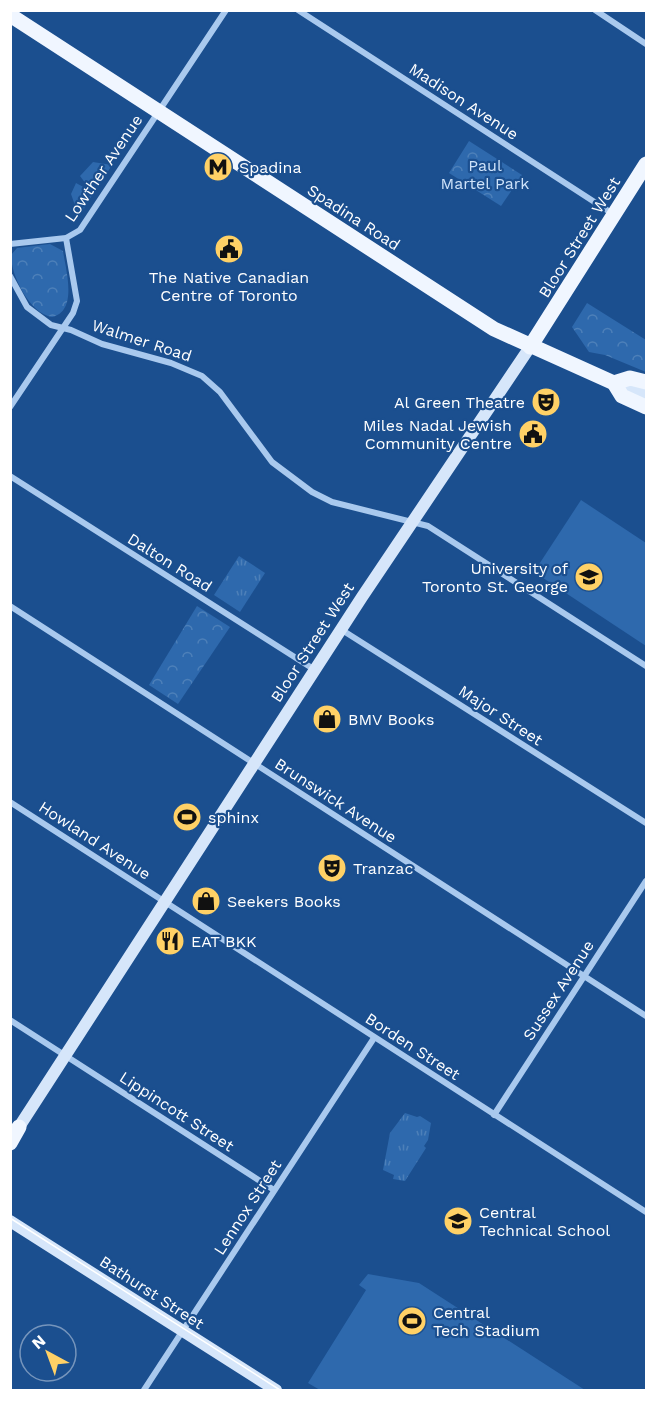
<svg xmlns="http://www.w3.org/2000/svg" width="657" height="1401" font-family="'Work Sans',sans-serif">
<style>
.grass{fill:url(#grass-tufts)}
.forest{fill:url(#forest-crowns)}
.garden{fill:#2e69ad}
.lines{fill:none;stroke-linecap:round;stroke-linejoin:round}
.minor{stroke:#a9c9ee;stroke-width:6}
.secondary{stroke:#d6e6fa;stroke-width:12}
.primary{stroke:#f0f6ff;stroke-width:15}
.tram{stroke:#fff;stroke-width:1.5}
.labels{text-anchor:middle;stroke-width:4.5;stroke-linejoin:round;paint-order:stroke}
.street-label{font-size:16px;fill:#fff;stroke:#1b4f8f}
.park-label{font-size:16px;fill:#cfe3fa;stroke:#1b4f8f}
.poi-label{font-size:16px;fill:#fff;stroke:#1b4f8f;text-anchor:start}
</style>
<defs>
<pattern id="grass-tufts" width="24" height="20" patternUnits="userSpaceOnUse" patternTransform="scale(1.5)"><rect width="24" height="20" fill="#2e69ad"/><path d="M3 7l-1-3M5 7V3M7 7l1-3M15 17l-1-3M17 17v-4M19 17l1-3" fill="none" stroke="#4d80b9"/></pattern>
<pattern id="forest-crowns" width="20" height="18" patternUnits="userSpaceOnUse" patternTransform="scale(1.5)"><rect width="20" height="18" fill="#2e69ad"/><path d="M2 6a3 3 0 1 1 6 0M12 15a3 3 0 1 1 6 0" fill="none" stroke="#4d80b9"/></pattern>
</defs>
<rect width="100%" height="100%" fill="#1b4f8f"/>
<!-- grass -->
<g class="grass">
<polygon points="239,556 265,573 240,612 214,595"/>
<polygon points="405,1113 417,1117 420,1116 431,1123 428,1140 424,1146 426,1148 405,1181 393,1179 394,1175 383,1170 390,1133"/>
</g>
<!-- forest -->
<g class="forest">
<polygon points="469,141 522,175 501,206 449,173"/>
<path d="M50,244L63,251C66,271 78,311 52,317C30,314 11,276 11,255L17,248Z"/>
<polygon points="587,303 646,340 646,372 605,355 589,352 572,327"/>
<polygon points="197,606 230,627 178,704 149,685"/>
</g>
<!-- garden -->
<g class="garden">
<polygon points="93,162 112,165 98,187 88,181 86,184 80,176"/>
<polygon points="76,183 87,189 90,186 96,189 79,217 71,194"/>
<polygon points="581,500 646,543 646,646 534,572"/>
<polygon points="368,1274 419,1283 585,1390 320,1390 308,1383 366,1290 359,1285"/>
</g>
<g class="lines">
<!-- minor -->
<g class="minor">
<polyline points="298,10 613,214"/>
<polyline points="595,10 646,44"/>
<polyline points="10,244 66,238 80,230 226,10"/>
<polyline points="10,276 27,307 51,325 71,330 102,344 171,363 202,376 220,392 272,462 312,492 332,502 428,526 646,666"/>
<polyline points="10,407 73,313 77,301 66,238"/>
<polyline points="10,476 315,670"/>
<polyline points="10,606 646,1016"/>
<polyline points="342,630 646,823"/>
<polyline points="10,802 646,1212"/>
<polyline points="10,1020 274,1190"/>
<polyline points="494,1115 646,881"/>
<polyline points="144,1390 374,1038"/>
</g>
<!-- secondary -->
<g class="secondary">
<polyline points="614,383 646,394"/>
<polyline points="19,1127 362,597 530,347"/>
<polyline points="10,1221 276,1390"/>
</g>
<!-- primary -->
<g class="primary">
<polyline points="10,15 494,329 614,383 622,396 646,407"/>
<polyline points="530,347 646,164"/>
<polyline points="614,383 630,378 646,382"/>
<polyline points="10,1143 19,1127"/>
</g>
<!-- tram -->
<polyline class="tram" points="10,1218 280,1390"/>
</g>
<!-- icons -->
<defs>
<g id="metro-disc" transform="scale(1.5)"><circle r="9.5" fill="#ffd166" stroke="#1b4f8f"/><path d="M-5.5 5V-5H-3L0 0L3-5H5.5V5H3V-.5L0 4L-3-.5V5Z" fill="#111"/></g>
<g id="civic-disc" transform="scale(1.5)"><circle r="9.5" fill="#ffd166" stroke="#1b4f8f"/><path d="M-.6-6.5H3V-4.5H.6V-3L4-1V1h2V6H-6V1h2V-1L-.6-3ZM-1.2 2.5V6h2.4V2.5Z" fill="#111"/></g>
<g id="theatre-disc" transform="scale(1.5)"><circle r="9.5" fill="#ffd166" stroke="#1b4f8f"/><path d="M-5-5.5Q0-4 5-5.5V0Q5 5 0 6Q-5 5-5 0ZM-3.3-2.5H-1v1.5H-3.3ZM1-2.5H3.3v1.5H1ZM-2.8 1Q0 5.5 2.8 1Z" fill="#111"/></g>
<g id="university-disc" transform="scale(1.5)"><circle r="9.5" fill="#ffd166" stroke="#1b4f8f"/><path d="M0-5L7-2L0 1L-7-2ZM-4 1L0 2.5L4 1V4Q0 6-4 4Z" fill="#111"/></g>
<g id="shop-disc" transform="scale(1.5)"><circle r="9.5" fill="#ffd166" stroke="#1b4f8f"/><path d="M-5-2.5h2.3a2.7 3.5 0 0 1 5.4 0H5L5.5 6h-11ZM-1.5-2.5h3a1.5 2.3 0 0 0-3 0Z" fill="#111"/></g>
<g id="stadium-disc" transform="scale(1.5)"><circle r="9.5" fill="#ffd166" stroke="#1b4f8f"/><path d="M0-5a6.5 5 0 1 0 0 10a6.5 5 0 1 0 0-10ZM-3.5-1.8h7v3.6h-7Z" fill="#111"/></g>
<g id="restaurant-disc" transform="scale(1.5)"><circle r="9.5" fill="#ffd166" stroke="#1b4f8f"/><path d="M-5-6h1v4h1v-4h1v4h1v-4h1v5L-1.5 .5V6h-2V.5L-5-1ZM5-6V6H3V1.5H1.5Q1.5-4 5-6Z" fill="#111"/></g>
<g id="school-disc" transform="scale(1.5)"><circle r="9.5" fill="#ffd166" stroke="#1b4f8f"/><path d="M0-5L7-2L0 1L-7-2ZM-4 1L0 2.5L4 1V4Q0 6-4 4Z" fill="#111"/></g>
</defs>
<g fill-rule="evenodd">
<use href="#metro-disc" x="218" y="167"/>
<use href="#civic-disc" x="229" y="249"/>
<use href="#theatre-disc" x="546" y="402"/>
<use href="#civic-disc" x="533" y="434"/>
<use href="#university-disc" x="589" y="577"/>
<use href="#shop-disc" x="327" y="719"/>
<use href="#stadium-disc" x="187" y="817"/>
<use href="#theatre-disc" x="332" y="868"/>
<use href="#shop-disc" x="206" y="901"/>
<use href="#restaurant-disc" x="170" y="941"/>
<use href="#school-disc" x="458" y="1221"/>
<use href="#stadium-disc" x="412" y="1321"/>
</g>
<g class="labels">
<!-- street labels -->
<g class="street-label">
<text transform="translate(464 101) rotate(33)" y="6">Madison Avenue</text>
<text transform="translate(103 168) rotate(-56)" y="6">Lowther Avenue</text>
<text transform="translate(354 217) rotate(33)" y="6">Spadina Road</text>
<text transform="translate(579 237) rotate(-58)" y="6">Bloor Street West</text>
<text transform="translate(142 340) rotate(18)" y="6">Walmer Road</text>
<text transform="translate(170 562) rotate(32)" y="6">Dalton Road</text>
<text transform="translate(312 642) rotate(-57)" y="6">Bloor Street West</text>
<text transform="translate(501 715) rotate(33)" y="6">Major Street</text>
<text transform="translate(336 800) rotate(33)" y="6">Brunswick Avenue</text>
<text transform="translate(95 840) rotate(33)" y="6">Howland Avenue</text>
<text transform="translate(558 990) rotate(-57)" y="6">Sussex Avenue</text>
<text transform="translate(413 1046) rotate(33)" y="6">Borden Street</text>
<text transform="translate(177 1111) rotate(33)" y="6">Lippincott Street</text>
<text transform="translate(247 1207) rotate(-57)" y="6">Lennox Street</text>
<text transform="translate(152 1292) rotate(33)" y="6">Bathurst Street</text>
</g>
<!-- park labels -->
<g class="park-label">
<text x="485" y="171">Paul<tspan x="485" dy="18">Martel Park</tspan></text>
</g>
<!-- poi labels -->
<g class="poi-label">
<text x="239" y="173">Spadina</text>
<text x="229" y="283" text-anchor="middle">The Native Canadian<tspan x="229" dy="18">Centre of Toronto</tspan></text>
<text x="525" y="408" text-anchor="end">Al Green Theatre</text>
<text x="512" y="431" text-anchor="end">Miles Nadal Jewish<tspan x="512" dy="18">Community Centre</tspan></text>
<text x="568" y="574" text-anchor="end">University of<tspan x="568" dy="18">Toronto St. George</tspan></text>
<text x="348" y="725">BMV Books</text>
<text x="208" y="823">sphinx</text>
<text x="353" y="874">Tranzac</text>
<text x="227" y="907">Seekers Books</text>
<text x="191" y="947">EAT BKK</text>
<text x="479" y="1218">Central<tspan x="479" dy="18">Technical School</tspan></text>
<text x="433" y="1318">Central<tspan x="433" dy="18">Tech Stadium</tspan></text>
</g>
</g>
<!-- border -->
<rect width="657" height="1401" fill="none" stroke="#ffffff" stroke-width="24"/>
<!-- north arrow -->
<g transform="translate(48 1353) rotate(319)"><circle r="28" fill="#1b4f8f" stroke="#7695bc" stroke-width="1.5"/>
<path d="M0-4.5L10 22L0 15L-10 22Z" fill="#ffd166"/>
<text y="-9" font-size="16" font-weight="bold" text-anchor="middle" fill="#ffffff">N</text>
</g>
</svg>
